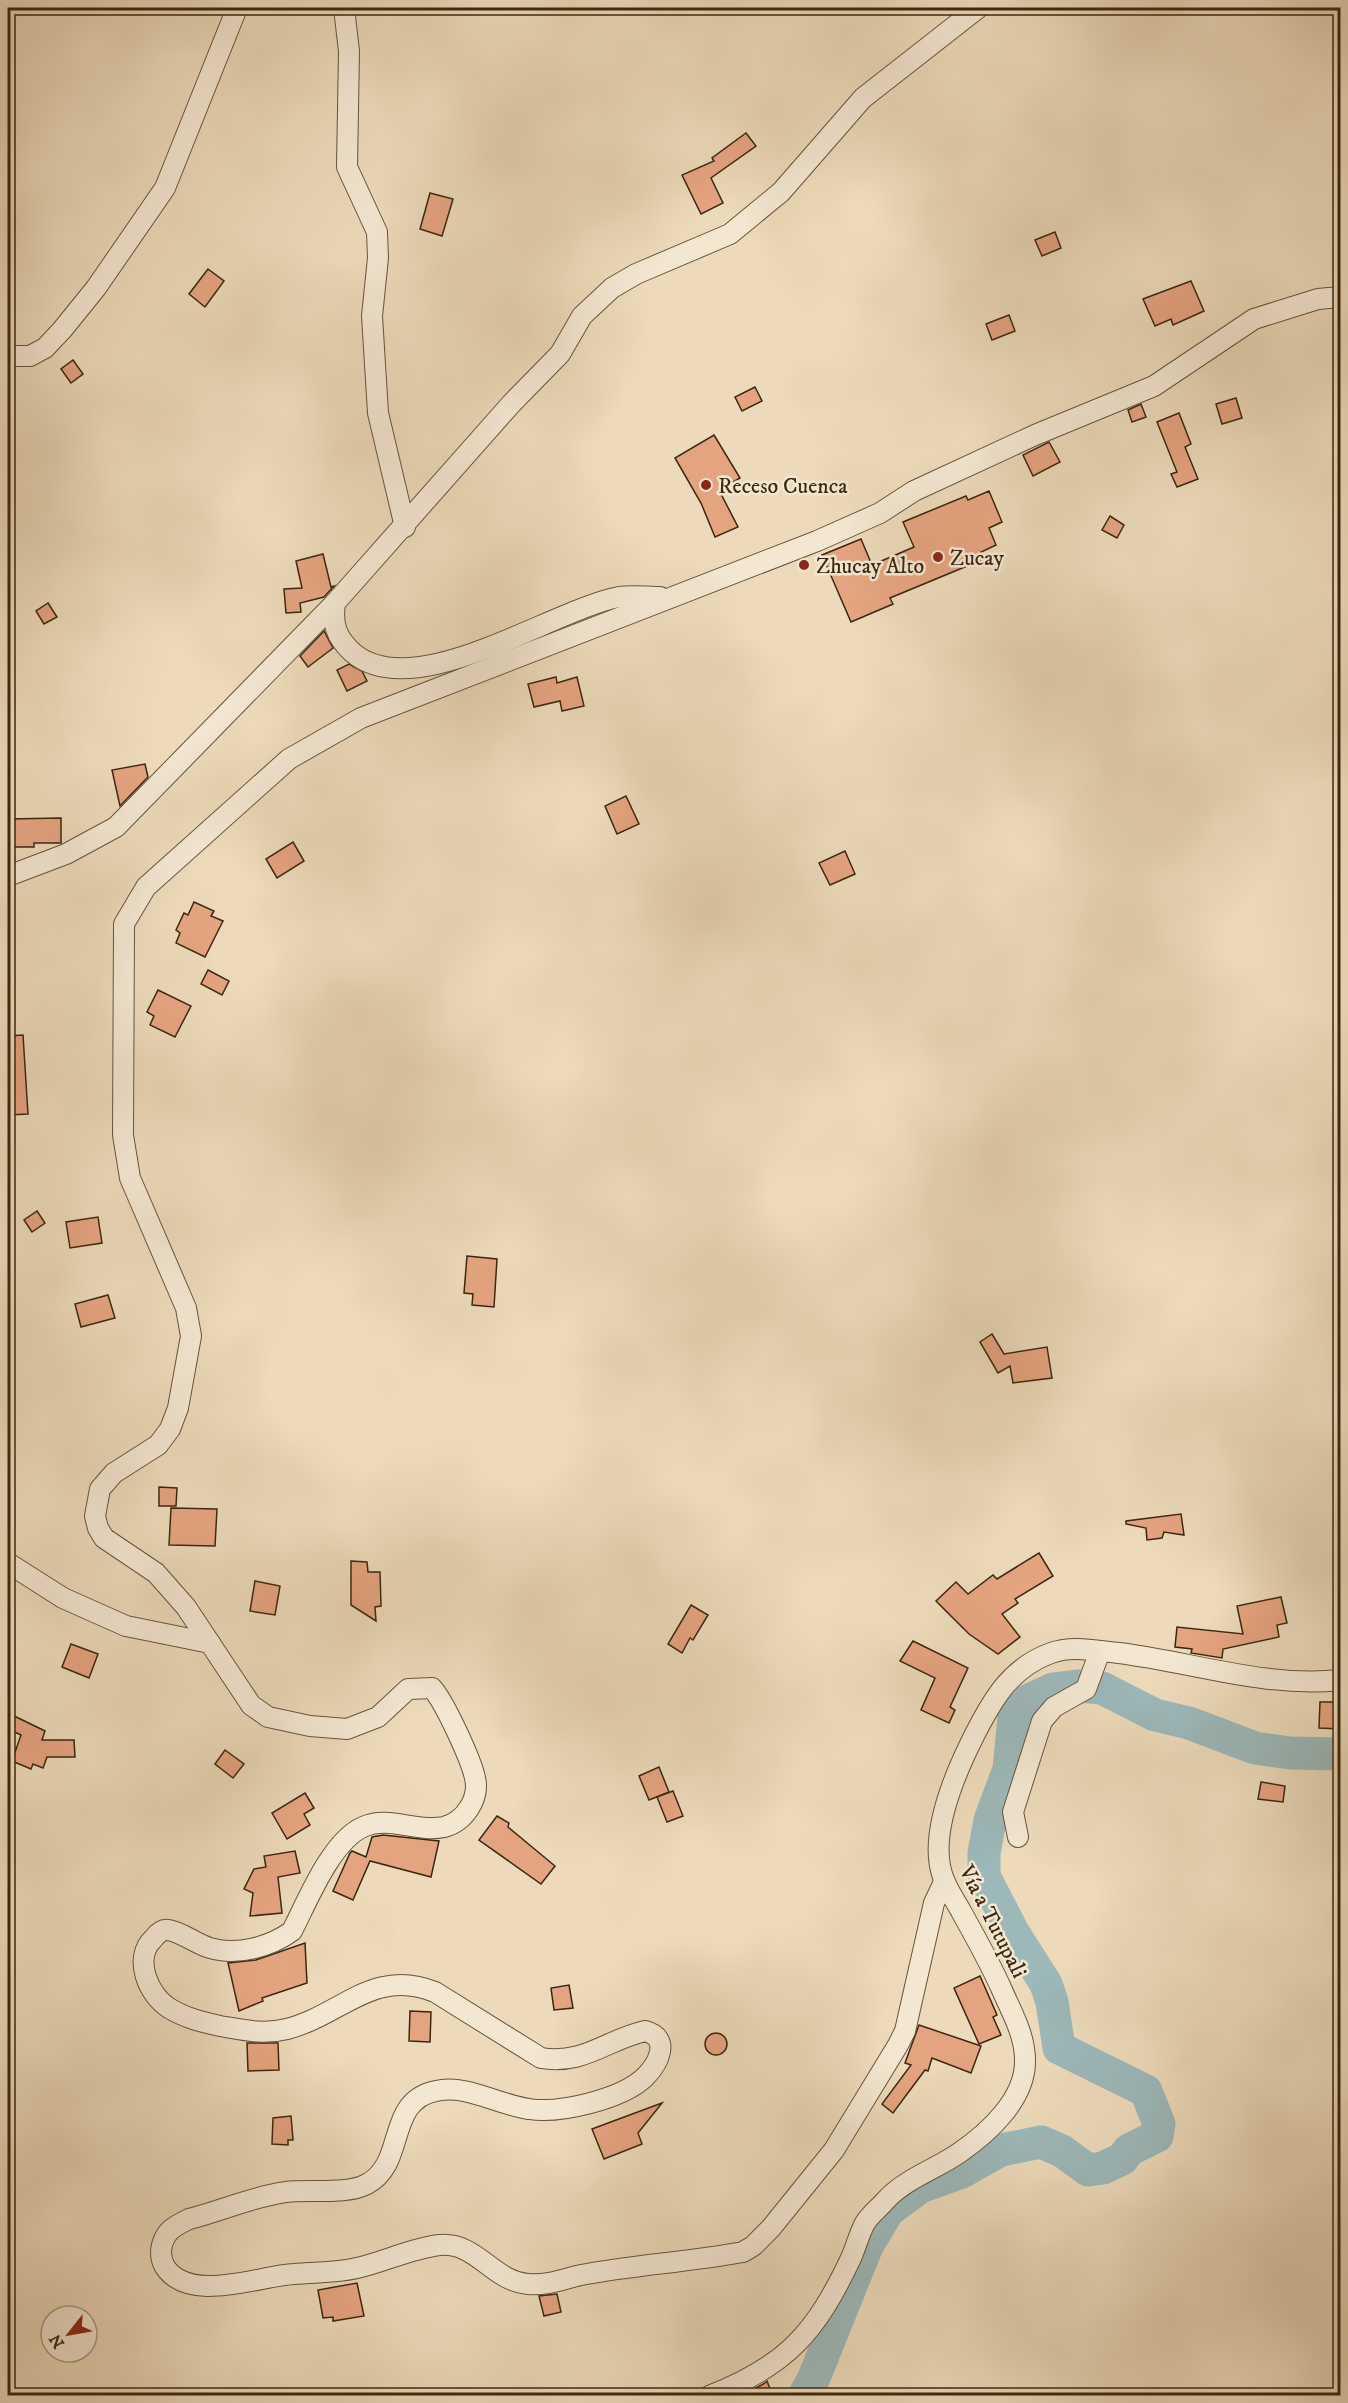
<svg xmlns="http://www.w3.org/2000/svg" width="1348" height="2403" font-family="'IM FELL DW Pica',serif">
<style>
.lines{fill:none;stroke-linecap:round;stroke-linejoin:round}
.river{stroke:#9cb8b9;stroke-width:33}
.building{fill:#e5a480;stroke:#3b270f;stroke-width:1.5}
.minor-casing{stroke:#67543a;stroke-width:22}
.minor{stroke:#f3e7d2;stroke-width:20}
.poi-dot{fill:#8f2418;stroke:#f3e7d2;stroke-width:2}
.labels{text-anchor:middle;stroke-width:5;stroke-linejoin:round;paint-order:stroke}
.poi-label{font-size:22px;fill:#3b270f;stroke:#f3e7d2;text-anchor:start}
.street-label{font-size:22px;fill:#3b270f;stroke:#f3e7d2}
</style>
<rect width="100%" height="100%" fill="#ecdaba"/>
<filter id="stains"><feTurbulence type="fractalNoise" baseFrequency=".00333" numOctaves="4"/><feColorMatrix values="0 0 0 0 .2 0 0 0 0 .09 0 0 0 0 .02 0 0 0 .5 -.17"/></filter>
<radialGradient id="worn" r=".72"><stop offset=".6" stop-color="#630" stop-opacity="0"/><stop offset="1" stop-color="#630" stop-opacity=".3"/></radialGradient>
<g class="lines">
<!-- river -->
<polyline class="river" points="804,2396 813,2380 867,2246 888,2211 920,2187 962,2172 1001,2150 1041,2142 1062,2151 1088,2170 1103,2168 1122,2159 1129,2150 1157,2136 1159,2124 1146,2091 1059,2048 1052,2002 1046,1984 1013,1932 984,1876 984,1853 990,1820 1009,1769 1014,1717 1029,1700 1053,1689 1077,1686 1102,1688 1155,1715 1189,1723 1255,1748 1290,1753 1340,1754"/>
</g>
<!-- building -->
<g class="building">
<polygon points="746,133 756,146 711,178 723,203 701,214 682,175 714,161 712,158"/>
<polygon points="430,193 453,199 442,236 420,229"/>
<polygon points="1055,232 1061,248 1042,256 1035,240"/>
<polygon points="208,269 224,281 205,307 189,294"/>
<polygon points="1191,281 1204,311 1173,325 1171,319 1155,326 1143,299"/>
<polygon points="1009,315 1015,331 992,340 986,324"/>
<polygon points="73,360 83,374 71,383 61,369"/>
<polygon points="755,387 762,401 742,411 735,397"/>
<polygon points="1236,398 1242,418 1222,424 1216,404"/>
<polygon points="1141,404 1146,417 1132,422 1128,410"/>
<polygon points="1179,413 1191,444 1185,447 1198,479 1177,487 1171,474 1177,472 1157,422"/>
<polygon points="714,435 740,478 719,490 738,527 715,537 701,503 675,458"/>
<polygon points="1049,442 1060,462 1033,476 1023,455"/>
<polygon points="989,491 1002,522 989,528 996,545 981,552 984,559 890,598 893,604 851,622 822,555 861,539 872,565 914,547 903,522 966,496 968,500"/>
<polygon points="1110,516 1124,525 1117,538 1102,530"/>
<polygon points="323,554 331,587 334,586 324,597 300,603 301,612 286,613 284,589 302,588 296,561"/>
<polygon points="48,603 57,617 44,624 36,611"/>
<polygon points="324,631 333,648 308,667 300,656"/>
<polygon points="349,664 362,671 367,681 347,691 337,670"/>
<polygon points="556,677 557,683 577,677 584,706 562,711 560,701 534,707 528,684"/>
<polygon points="145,764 148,777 120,806 112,770"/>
<polygon points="626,796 639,824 617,834 605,806"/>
<polygon points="61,818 61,843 34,843 34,847 8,847 8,819"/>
<polygon points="293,842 304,861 277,878 266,859"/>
<polygon points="845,851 855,874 830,885 819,863"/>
<polygon points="194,902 214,911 211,916 223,921 205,957 176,943 180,933 176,930 184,913 188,915"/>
<polygon points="208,970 229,981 222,995 201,984"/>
<polygon points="158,990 191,1006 175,1037 150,1025 154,1016 147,1012"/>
<polygon points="23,1035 28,1114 8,1115 8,1036"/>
<polygon points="37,1211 45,1223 32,1232 24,1220"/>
<polygon points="98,1217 102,1243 70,1248 66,1222"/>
<polygon points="467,1256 497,1259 494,1307 472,1305 473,1294 464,1293"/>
<polygon points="108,1295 115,1318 81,1327 75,1304"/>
<polygon points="992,1334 1004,1354 1047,1347 1052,1378 1013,1383 1010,1366 998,1373 980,1342"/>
<polygon points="159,1487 177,1488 176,1506 159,1506"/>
<polygon points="171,1508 217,1509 215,1546 169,1545"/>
<polygon points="1181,1514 1184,1535 1164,1532 1162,1538 1147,1540 1146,1528 1126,1524 1126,1521"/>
<polygon points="1039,1553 1053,1576 1015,1599 1018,1603 1002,1614 1020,1637 998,1654 969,1634 936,1601 956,1582 968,1594 993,1575 997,1579"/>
<polygon points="351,1561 367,1562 368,1572 380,1572 381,1606 375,1607 376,1621 351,1605"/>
<polygon points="255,1581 280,1586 275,1615 250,1611"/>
<polygon points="1281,1597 1287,1623 1277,1625 1279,1637 1223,1649 1222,1658 1191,1653 1192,1649 1175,1647 1177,1627 1243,1634 1237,1606"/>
<polygon points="691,1605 708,1615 693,1640 690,1638 682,1653 668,1644"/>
<polygon points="913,1641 968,1668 950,1707 955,1710 949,1723 921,1710 935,1678 900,1661"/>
<polygon points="71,1644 98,1654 89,1678 62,1667"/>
<polygon points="1320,1702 1341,1702 1341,1729 1319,1728"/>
<polygon points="8,1713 45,1731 42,1740 74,1740 75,1757 47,1757 43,1768 33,1764 31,1769 12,1761 21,1735 8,1729"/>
<polygon points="225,1750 244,1764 233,1778 215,1764"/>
<polygon points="659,1767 669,1792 649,1800 639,1776"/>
<polygon points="1261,1782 1285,1786 1283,1802 1258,1799"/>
<polygon points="673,1791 683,1816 667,1822 657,1797"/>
<polygon points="305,1793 314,1808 304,1814 310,1825 287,1839 272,1813"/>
<polygon points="497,1816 509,1823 508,1827 555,1866 541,1884 479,1840"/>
<polygon points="383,1835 439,1841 431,1877 370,1861 353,1900 333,1891 350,1853 352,1851 366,1857 372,1837"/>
<polygon points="295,1851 300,1873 278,1877 282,1913 250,1916 253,1893 244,1889 254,1869 266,1867 264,1856"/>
<polygon points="305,1943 307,1983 262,1998 263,2001 239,2011 228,1963 256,1960"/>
<polygon points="980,1976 997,2015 993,2017 1001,2035 979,2044 954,1988"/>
<polygon points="569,1985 573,2008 554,2010 551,1988"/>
<polygon points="410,2011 431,2012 430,2042 409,2041"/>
<polygon points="919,2025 981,2046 971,2073 932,2058 928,2071 925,2070 893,2113 882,2104 911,2065 905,2063"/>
<circle cx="716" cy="2044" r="11"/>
<polygon points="247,2043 278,2043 279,2070 248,2071"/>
<polygon points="662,2103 638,2133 642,2144 604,2159 592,2129"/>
<polygon points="291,2116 293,2140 288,2140 288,2145 272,2144 273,2118"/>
<polygon points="357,2283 364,2316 333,2321 333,2317 323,2318 318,2290"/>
<polygon points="557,2294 561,2312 544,2316 539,2296"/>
<polygon points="767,2381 773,2396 741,2396 765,2383"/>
</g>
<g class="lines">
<!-- minor casing -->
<g class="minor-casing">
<g id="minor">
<polyline points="344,8 349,51 347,167 377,232 378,258 372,316 378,413 405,527"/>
<polyline points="8,356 30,356 45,348 62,330 96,288 165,188 237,8"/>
<path d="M660,597C647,597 632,595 619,597C551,610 413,706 352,652C336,637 332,624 335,603L512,403L560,354L582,316L612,288L636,274L730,234L781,192L863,98L978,8"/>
<polyline points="8,876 66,854 116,827 335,603"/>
<polyline points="8,1563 63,1598 126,1626 210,1643"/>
<polyline points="1018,1837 1013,1812 1042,1721 1054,1707 1086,1689 1100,1651"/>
<path d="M944,1882L934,1903L905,2031L898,2045L834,2150L771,2228L753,2246L743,2252C689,2262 634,2265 581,2275C563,2279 547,2286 528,2284C492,2281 477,2242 440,2245C412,2248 384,2262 357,2268C336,2273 315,2272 294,2274C258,2276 190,2304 165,2267C161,2260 160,2253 162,2245C166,2230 175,2226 189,2219C221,2211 254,2196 286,2192C309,2189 347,2195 367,2184C407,2163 385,2101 436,2091C467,2084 498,2105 529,2109C560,2114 622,2099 645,2077C658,2064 672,2038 645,2031C606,2040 584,2065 541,2058L435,1992C373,1967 342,2015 287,2029C263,2035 244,2030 220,2026C202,2022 185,2018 169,2008C148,1995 133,1958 153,1939C157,1934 162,1929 168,1930C182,1932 196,1944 210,1948C237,1956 270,1947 292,1931C307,1902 331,1841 363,1827C389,1815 417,1833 444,1827C464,1822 480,1799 475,1778C471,1759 444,1701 432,1688L408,1689L378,1717L347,1729L310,1726L268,1717L251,1705L186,1607L156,1573L104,1538L98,1528L95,1516L100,1489L114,1473L158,1445L170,1429L178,1408L191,1336L186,1308L130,1178L123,1135L124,924L146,887L289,759L361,718L817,541L880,513L914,491L1035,435L1154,386L1254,319L1318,299L1340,297"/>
<path d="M709,2396C787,2366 816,2332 851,2258C856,2247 859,2234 865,2223C870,2215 879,2208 886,2200C905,2179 936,2169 959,2153C988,2133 1026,2099 1025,2060C1025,2035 1012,2013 1002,1990C990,1963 976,1938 962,1913C955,1900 946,1888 942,1874C929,1832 957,1769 976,1732C994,1697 1012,1667 1051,1653C1072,1645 1097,1651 1119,1653C1192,1662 1266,1688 1340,1680"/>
</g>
</g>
<!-- minor -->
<use href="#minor" class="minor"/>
</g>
<!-- markers -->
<g class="poi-dot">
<circle cx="706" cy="485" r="6"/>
<circle cx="938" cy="557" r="6"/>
<circle cx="804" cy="565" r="6"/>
</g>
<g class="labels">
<!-- poi labels -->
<g class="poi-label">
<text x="718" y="493">Receso Cuenca</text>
<text x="950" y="565">Zucay</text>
<text x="816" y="573">Zhucay Alto</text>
</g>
<!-- street labels -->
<g class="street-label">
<text transform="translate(994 1921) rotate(63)" y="8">Vía a Tutupali</text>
</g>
</g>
<!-- margin -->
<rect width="1348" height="2403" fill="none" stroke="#ecdaba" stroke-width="30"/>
<rect x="9" y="9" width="1330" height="2385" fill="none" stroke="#3b270f" stroke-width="3"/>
<rect x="15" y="15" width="1318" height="2373" fill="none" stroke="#3b270f" stroke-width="1.5"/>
<!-- north arrow -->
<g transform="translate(69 2334) rotate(239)"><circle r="28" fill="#f3e7d2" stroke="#a99a84" stroke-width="1.5"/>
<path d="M0-4.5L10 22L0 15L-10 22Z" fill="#8f2418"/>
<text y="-9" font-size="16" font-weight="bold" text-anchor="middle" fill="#3b270f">N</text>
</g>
<rect width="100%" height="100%" filter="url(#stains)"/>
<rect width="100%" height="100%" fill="url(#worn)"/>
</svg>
